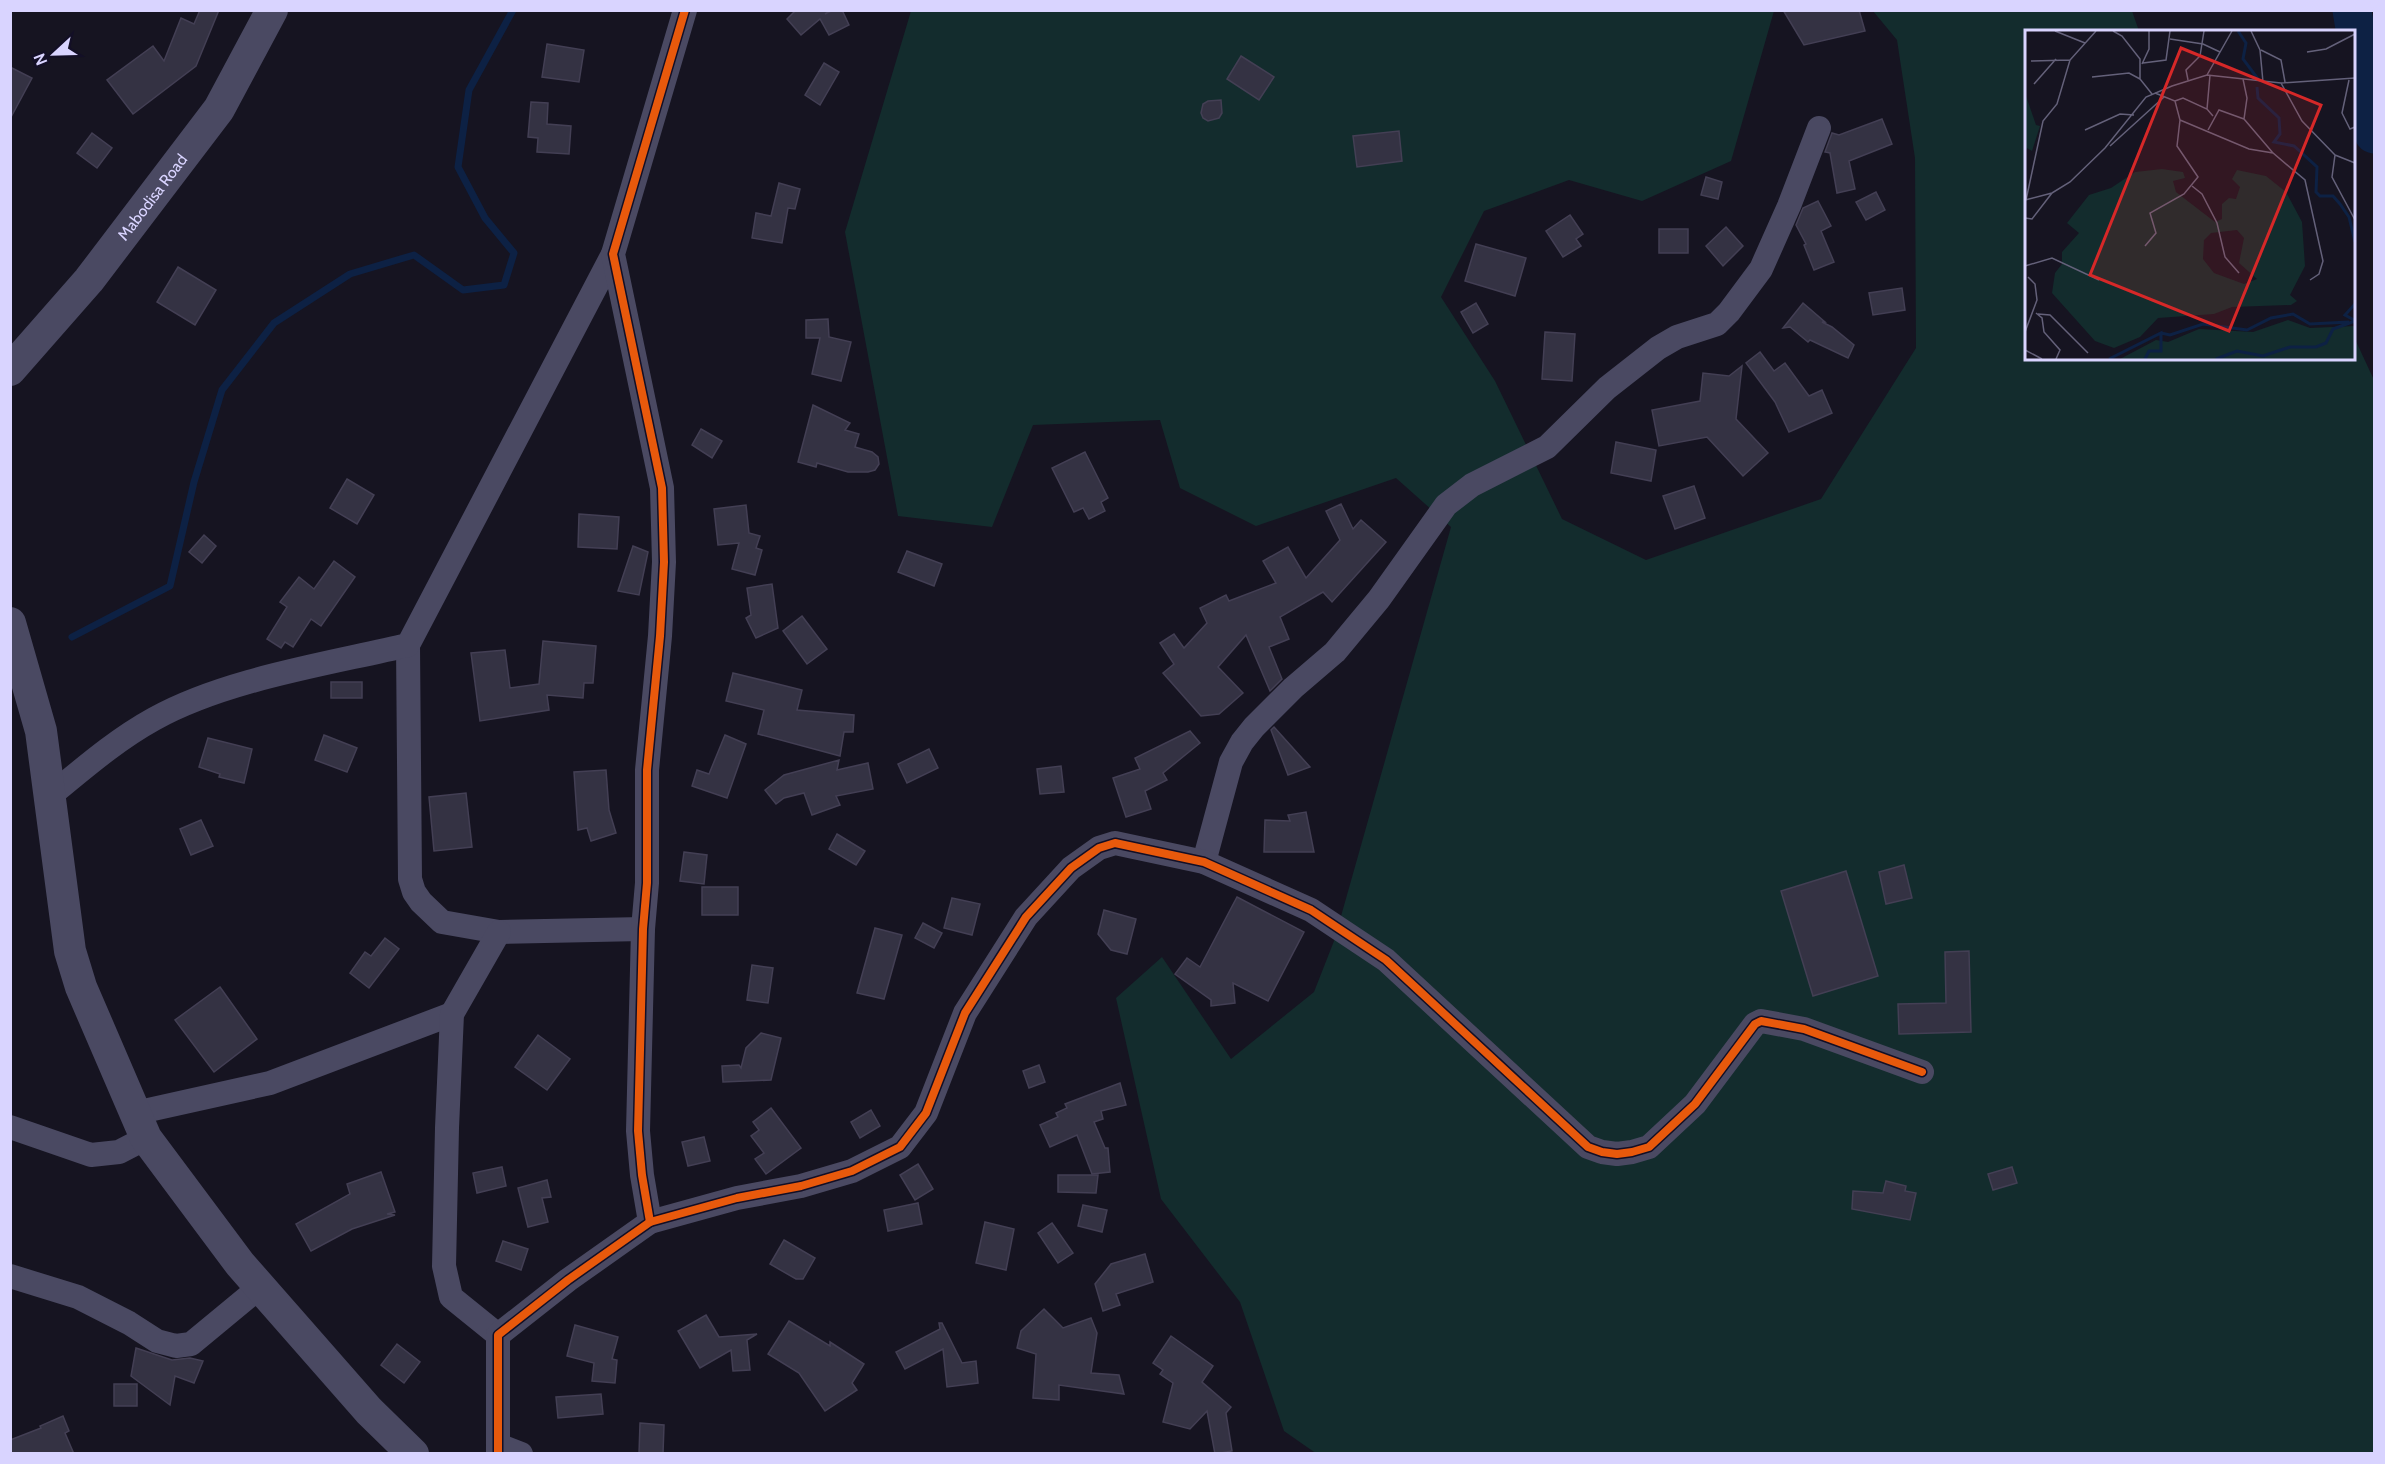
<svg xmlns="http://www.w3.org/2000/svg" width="2385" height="1464" font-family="Cabin,sans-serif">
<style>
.green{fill:#132c2d}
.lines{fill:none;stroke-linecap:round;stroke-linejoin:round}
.stream{stroke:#0d2144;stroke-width:7}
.river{stroke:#0d2144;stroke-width:39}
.building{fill:#343243;stroke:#433f54;stroke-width:1.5}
.minor{stroke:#4a4962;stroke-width:24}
.tertiary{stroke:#4a4962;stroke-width:32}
.cycleway-casing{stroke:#130f26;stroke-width:11}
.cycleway{stroke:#e8590c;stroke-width:8}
.labels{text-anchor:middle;stroke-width:6;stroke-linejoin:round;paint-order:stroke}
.street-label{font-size:16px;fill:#d9d4ff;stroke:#130f26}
.inset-river{fill:none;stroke:#0d2144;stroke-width:3}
.inset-road{fill:none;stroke:#64617a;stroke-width:1.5}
.view{fill:#d62828;fill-opacity:0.15;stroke:#d62828;stroke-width:3}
.inset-edge{fill:none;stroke:#d9d4ff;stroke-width:3}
</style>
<rect width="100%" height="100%" fill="#161421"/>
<!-- green -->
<polygon class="green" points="911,11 1774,11 1731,161 1642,201 1569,180 1484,211 1441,297 1495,381 1562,519 1646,560 1821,499 1916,348 1915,158 1897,40 1873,11 2132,11 2139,31 2026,32 2026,358 2354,358 2354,337 2374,380 2374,1453 1317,1454 1284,1431 1240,1302 1161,1199 1116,998 1162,957 1231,1059 1314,992 1334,941 1451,527 1396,478 1256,526 1180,488 1160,420 1033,425 992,527 898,516 845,232"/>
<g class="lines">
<!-- stream -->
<polyline class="stream" points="72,637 170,586 194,482 222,390 274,323 350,274 414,255 463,290 504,285 514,253 485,218 458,167 469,90 513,10"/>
<!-- river -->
<polyline class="river" points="2352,10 2369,115 2374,134"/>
</g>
<!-- building -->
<g class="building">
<polygon points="200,10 219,10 196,66 133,114 107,80 153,46 164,61 181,18 194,24"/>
<polygon points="796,10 830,10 825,14 833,10 842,10 849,25 829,35 820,19 801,35 787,19"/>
<polygon points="1783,10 1859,10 1865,31 1804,45"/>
<polygon points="547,44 584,50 579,82 542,77"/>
<polygon points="1241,56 1274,77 1259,100 1227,79"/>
<polygon points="824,63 839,72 820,105 805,95"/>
<polygon points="10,67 32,78 10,119"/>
<polygon points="1221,100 1222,113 1219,118 1208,121 1203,118 1201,113 1203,104 1208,101"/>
<polygon points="531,102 548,103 547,124 571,126 569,154 537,152 538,138 528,137"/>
<polygon points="1882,119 1892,144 1849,161 1855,189 1837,193 1830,153 1825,152 1832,133 1839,135"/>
<polygon points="1399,131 1402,161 1357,167 1353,136"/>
<polygon points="92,133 112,148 97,168 77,153"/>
<polygon points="1706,177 1722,182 1718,199 1701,195"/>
<polygon points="779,183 800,189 795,209 788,208 782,243 752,238 756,213 771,216"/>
<polygon points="1876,192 1885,210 1866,220 1856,202"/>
<polygon points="1818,201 1831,226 1821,231 1834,262 1814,270 1804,245 1806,244 1796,225 1803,208"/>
<polygon points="1570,215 1583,234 1576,239 1581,246 1563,257 1546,231"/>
<polygon points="1726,227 1743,246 1723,266 1706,246"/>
<rect x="1659" y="229" width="29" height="24"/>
<polygon points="1476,244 1526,258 1515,296 1465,281"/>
<polygon points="178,267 216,290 195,325 157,302"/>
<polygon points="1902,288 1905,310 1873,315 1869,293"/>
<polygon points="1476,303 1488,324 1473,333 1461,312"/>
<polygon points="1803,303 1825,322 1822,322 1832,327 1854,345 1848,358 1810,340 1808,342 1790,327 1783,328"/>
<polygon points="828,319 829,337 851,342 841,381 812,374 820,338 806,338 806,320"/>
<polygon points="1545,332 1575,334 1572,381 1542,379"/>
<polygon points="1760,352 1774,371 1785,363 1809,396 1822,390 1832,413 1789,432 1775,402 1746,363"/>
<polygon points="1742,366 1736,419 1768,453 1743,476 1707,437 1659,446 1652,410 1700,401 1703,373 1729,376"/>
<polygon points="813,405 850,423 845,430 859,434 855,447 872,452 878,457 879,464 875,470 868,472 848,472 817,463 816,467 798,462"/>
<polygon points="701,429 722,441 712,458 692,445"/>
<polygon points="1616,442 1656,450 1651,481 1611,473"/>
<polygon points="1085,452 1108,498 1101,502 1105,511 1089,519 1083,508 1074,512 1052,468"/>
<polygon points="347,479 374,495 357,524 330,508"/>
<polygon points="1694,486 1705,518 1675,529 1663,496"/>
<polygon points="1341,504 1353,529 1361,520 1386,542 1332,602 1323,592 1280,617 1289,639 1269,647 1282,679 1270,691 1246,635 1218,667 1243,693 1219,714 1201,716 1163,673 1174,664 1160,643 1174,634 1184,648 1207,623 1200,608 1226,595 1229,601 1276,583 1263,561 1288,547 1306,578 1340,540 1326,511"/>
<polygon points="746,505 749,533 760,536 756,548 762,550 755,575 732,569 739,543 718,545 714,509"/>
<polygon points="579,514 619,517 617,549 578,547"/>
<polygon points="204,535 216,546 202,563 189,552"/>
<polygon points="633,546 648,552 639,595 618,591"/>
<polygon points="907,551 942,564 934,586 898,572"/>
<polygon points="334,561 355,577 321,626 311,619 293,647 285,642 281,648 267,639 287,607 280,602 299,577 314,589"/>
<polygon points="772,584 778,628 756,638 746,618 751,615 747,588"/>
<polygon points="802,616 827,649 807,664 783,631"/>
<polygon points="543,641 596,646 593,683 584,683 583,698 547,695 549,710 480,721 471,653 505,650 510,688 539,684"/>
<polygon points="733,673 802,690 797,710 854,715 853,732 844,732 840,756 758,734 764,710 726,701"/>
<rect x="331" y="682" width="31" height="16"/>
<polygon points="1274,727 1310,767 1288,775 1271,730"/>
<polygon points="1190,731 1200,743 1163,773 1167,780 1145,791 1151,809 1126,817 1113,778 1140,769 1135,758"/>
<polygon points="324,735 357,748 347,772 315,760"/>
<polygon points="725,735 746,744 727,798 692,786 697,770 709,774"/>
<polygon points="208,738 252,749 244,783 219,777 220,774 199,767"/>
<polygon points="929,749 938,768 907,783 898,764"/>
<polygon points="839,760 837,770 868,763 873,789 836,796 840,805 812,815 804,793 784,798 776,804 765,790 784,775"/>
<polygon points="1061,766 1064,792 1040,794 1037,769"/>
<polygon points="606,770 609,810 616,833 591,841 587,828 578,830 574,772"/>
<polygon points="466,793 472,847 434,851 429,797"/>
<polygon points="1306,812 1314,852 1264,852 1265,820 1290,821 1288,815"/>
<polygon points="201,820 213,846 191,855 180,829"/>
<polygon points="837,834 865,851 856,865 829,849"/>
<polygon points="684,852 707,855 704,884 680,881"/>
<polygon points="1904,865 1912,898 1886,904 1879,872"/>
<polygon points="1846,871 1878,976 1813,996 1781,891"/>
<rect x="702" y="887" width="36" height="28"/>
<polygon points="1237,897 1304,932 1268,1001 1233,983 1235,1003 1211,1006 1211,1000 1175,974 1187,958 1200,967"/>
<polygon points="952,898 980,904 972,935 944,928"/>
<polygon points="1104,910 1136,919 1127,954 1111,950 1098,934"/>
<polygon points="923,923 942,933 934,948 915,938"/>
<polygon points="875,928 902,935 884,999 857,993"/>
<polygon points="385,938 399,949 369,988 350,973 365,952 371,956"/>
<polygon points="1969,951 1971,1032 1899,1034 1898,1004 1946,1003 1945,952"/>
<polygon points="752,965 773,968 768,1003 747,1000"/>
<polygon points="220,987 257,1039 214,1072 175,1020"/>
<polygon points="761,1033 781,1038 771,1080 723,1082 722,1066 739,1065 741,1068 746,1048"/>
<polygon points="538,1035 570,1059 547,1090 515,1067"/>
<polygon points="1039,1065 1045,1082 1029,1088 1023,1071"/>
<polygon points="1120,1083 1126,1105 1101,1111 1103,1119 1094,1122 1105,1148 1108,1148 1110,1172 1092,1174 1077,1135 1050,1147 1040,1125 1058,1117 1056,1113 1067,1108 1065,1104"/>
<polygon points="771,1108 801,1148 766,1174 755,1159 764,1153 751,1136 759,1130 753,1122"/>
<polygon points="871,1110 880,1126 860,1138 851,1122"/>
<polygon points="704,1137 710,1161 688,1166 682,1142"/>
<polygon points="918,1164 933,1189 915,1200 900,1175"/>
<polygon points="502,1167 506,1186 477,1193 473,1173"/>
<polygon points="2012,1167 2017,1183 1993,1190 1988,1174"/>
<polygon points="381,1172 395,1212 387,1214 395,1215 352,1229 311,1251 296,1224 350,1194 347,1184"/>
<polygon points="1058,1175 1098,1175 1096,1193 1058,1192"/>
<polygon points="547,1180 551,1197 542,1198 548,1222 528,1227 518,1188"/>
<polygon points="1886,1181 1906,1186 1905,1191 1916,1193 1910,1220 1852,1209 1853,1191 1883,1193"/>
<polygon points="918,1203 922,1224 888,1231 884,1210"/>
<polygon points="1083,1205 1107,1210 1102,1232 1078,1226"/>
<polygon points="985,1222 1014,1229 1006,1270 976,1263"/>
<polygon points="1052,1223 1073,1253 1058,1263 1038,1233"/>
<polygon points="784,1240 815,1258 803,1279 796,1279 770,1264"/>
<polygon points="503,1241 528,1249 521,1270 496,1261"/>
<polygon points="1145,1254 1153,1282 1116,1294 1120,1305 1103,1311 1095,1284 1111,1264"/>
<polygon points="1044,1309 1063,1328 1091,1318 1097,1333 1091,1373 1119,1375 1124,1394 1059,1385 1059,1400 1033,1398 1036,1354 1017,1348 1021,1331"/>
<polygon points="706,1315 719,1337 757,1334 747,1340 750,1370 733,1371 731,1350 700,1368 678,1331"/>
<polygon points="789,1321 830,1346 830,1342 864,1364 852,1383 857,1390 825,1411 799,1373 768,1354"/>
<polygon points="939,1323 942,1323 962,1363 976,1361 978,1383 947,1387 943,1349 905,1369 896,1352 940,1329"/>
<polygon points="575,1325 618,1337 612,1359 617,1360 615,1383 592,1381 594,1363 567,1356"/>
<polygon points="1171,1336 1213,1366 1202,1382 1231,1407 1226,1413 1232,1451 1215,1454 1207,1411 1190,1429 1163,1422 1173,1383 1160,1374 1163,1370 1153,1363"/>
<polygon points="397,1344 420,1362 404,1383 381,1365"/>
<polygon points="136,1348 172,1360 190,1358 203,1361 194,1383 175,1376 170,1405 131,1376"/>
<rect x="114" y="1384" width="23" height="22"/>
<polygon points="601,1394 603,1414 558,1418 556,1397"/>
<polygon points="63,1416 69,1431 65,1433 74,1454 10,1454 10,1440 41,1428 40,1426"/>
<polygon points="640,1423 664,1425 663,1454 639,1454"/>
</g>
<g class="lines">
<!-- minor -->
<g class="minor">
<polyline points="408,645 410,879 414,892 421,902 442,922 499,932 643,929"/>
<path d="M51,795C84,768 116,740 154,719C226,679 328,664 408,645L613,254"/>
<polyline points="1204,862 1231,762 1242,742 1254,727 1293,688 1335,652 1379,599 1446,505 1472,485 1547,447 1607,388 1658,348 1677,337 1717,324 1729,312 1761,269 1789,206 1819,128"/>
<polyline points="135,1113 270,1083 452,1014"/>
<polyline points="10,1127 91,1155 119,1152 146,1138"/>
<polyline points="650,1222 642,1175 638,1131 643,929 647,883 647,770 660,636 664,562 662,488 613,254 685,10"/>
<polyline points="10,1276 78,1297 129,1323 157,1341 176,1346 191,1344 260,1287"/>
<polyline points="498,1335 451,1297 444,1266 447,1128 452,1014 499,932"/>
<polyline points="498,1445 521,1454"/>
<polyline points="498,1454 498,1335 568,1280 650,1222 737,1198 801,1186 852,1171 900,1147 926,1113 965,1013 1026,917 1071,868 1099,848 1115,843 1204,862 1311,910 1386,960 1588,1147 1602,1152 1617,1154 1632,1152 1649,1147 1695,1104 1755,1024 1761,1021 1804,1029 1922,1072"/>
</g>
<!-- tertiary -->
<g class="tertiary">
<path id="s1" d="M10,370L89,280L219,109L272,10"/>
<polyline points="10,623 41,731 70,951 81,987 146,1138 240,1264 369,1411 413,1454"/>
</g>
<!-- cycleway casing -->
<g class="cycleway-casing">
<g id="cycleway">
<polyline points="650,1222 642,1175 638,1131 643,929 647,883 647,770 660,636 664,562 662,488 613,254 685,10"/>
<polyline points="498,1454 498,1335 568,1280 650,1222 737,1198 801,1186 852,1171 900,1147 926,1113 965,1013 1026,917 1071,868 1099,848 1115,843 1204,862 1311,910 1386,960 1588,1147 1602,1152 1617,1154 1632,1152 1649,1147 1695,1104 1755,1024 1761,1021 1804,1029 1922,1072"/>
</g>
</g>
<!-- cycleway -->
<use href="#cycleway" class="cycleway"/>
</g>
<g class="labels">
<!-- street labels -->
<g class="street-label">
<text dy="6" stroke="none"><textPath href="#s1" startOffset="224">Mabodisa Road</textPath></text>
</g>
</g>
<!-- overview -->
<g transform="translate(2025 30)">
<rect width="330" height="330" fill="#161421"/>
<path d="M0,63L11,95L15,96L7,121L2,118L0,122ZM137,139L158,142L160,148L148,151L151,162L190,192L197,189V174L204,168L211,169L215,157L207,149L212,140L241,146L261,162L277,192L280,236L265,265L272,271L266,275L207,277L189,284L133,288L115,307L89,318L70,311L27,263L30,243L37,234V222L54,203L42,193L64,165L86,158L110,142ZM212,200L219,208L214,233L232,249L219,254L189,243L178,229L179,210L186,203ZM263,290L285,298L330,296V329H95L131,310L143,312L174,299L228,302Z" fill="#132c2d" fill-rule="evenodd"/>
<path class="inset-river" d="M213,1L221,13L218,29L233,49M232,57L233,68L254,88L255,104L249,112L269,116L292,137L291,162L295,166H308L315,174L324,187L330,212M329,290L320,285L330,274M136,303L145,305L178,294L222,300L246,288L268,284L285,294L324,292M84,329L136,303V321H124L120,329M191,329L212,321L238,326L265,317H291L301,313L308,299L330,291"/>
<path class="inset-road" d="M30,1L60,13M88,1L97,6L115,29V49L127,64M226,1L235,20L238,52M145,9L178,14L195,22M236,20L256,30L260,52M282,22L301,19L330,4M6,31L45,30M118,33L141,30L145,1M117,34L124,19V1M182,45L207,1M67,47L104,43L115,49M218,49L222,68L219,89L248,123M163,50L161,40L175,26L179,1M324,50L317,83L325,99L330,97M256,53L277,91L310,125L307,147L330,190M9,54L31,29M150,71L158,68L182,79L188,86M182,79L185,45M155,90L224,119L248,123L280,150L298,231L294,244L285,250M60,100L95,84L109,85M183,100L194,80L219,89M85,116L139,67M310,125L330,133M167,156L177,164L192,193L200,227L214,243M0,170L27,163L45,152L80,118L121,67L147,56L182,45L256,53L330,48M1,170L18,91L32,74L45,30L71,1M0,188L7,189L27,163M120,216L131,203L125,183L159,164L173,147L152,116L155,90L150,71L130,63M0,236L27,228L74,250M11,283L17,288L19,302L35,320L31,329M13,284L25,285L63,323M0,302L12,270L10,254L3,247M0,320L17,329"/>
<path class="view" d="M156,18L296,75L204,301L65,245Z"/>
<rect width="330" height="330" class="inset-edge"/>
</g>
<!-- border -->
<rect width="2385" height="1464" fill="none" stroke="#d9d4ff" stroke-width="24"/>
<!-- north arrow -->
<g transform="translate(54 54) rotate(248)" stroke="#130f26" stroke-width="4.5" paint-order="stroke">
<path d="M0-4.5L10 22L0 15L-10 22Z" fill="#d9d4ff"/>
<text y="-9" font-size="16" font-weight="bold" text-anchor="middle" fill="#d9d4ff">N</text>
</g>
</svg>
